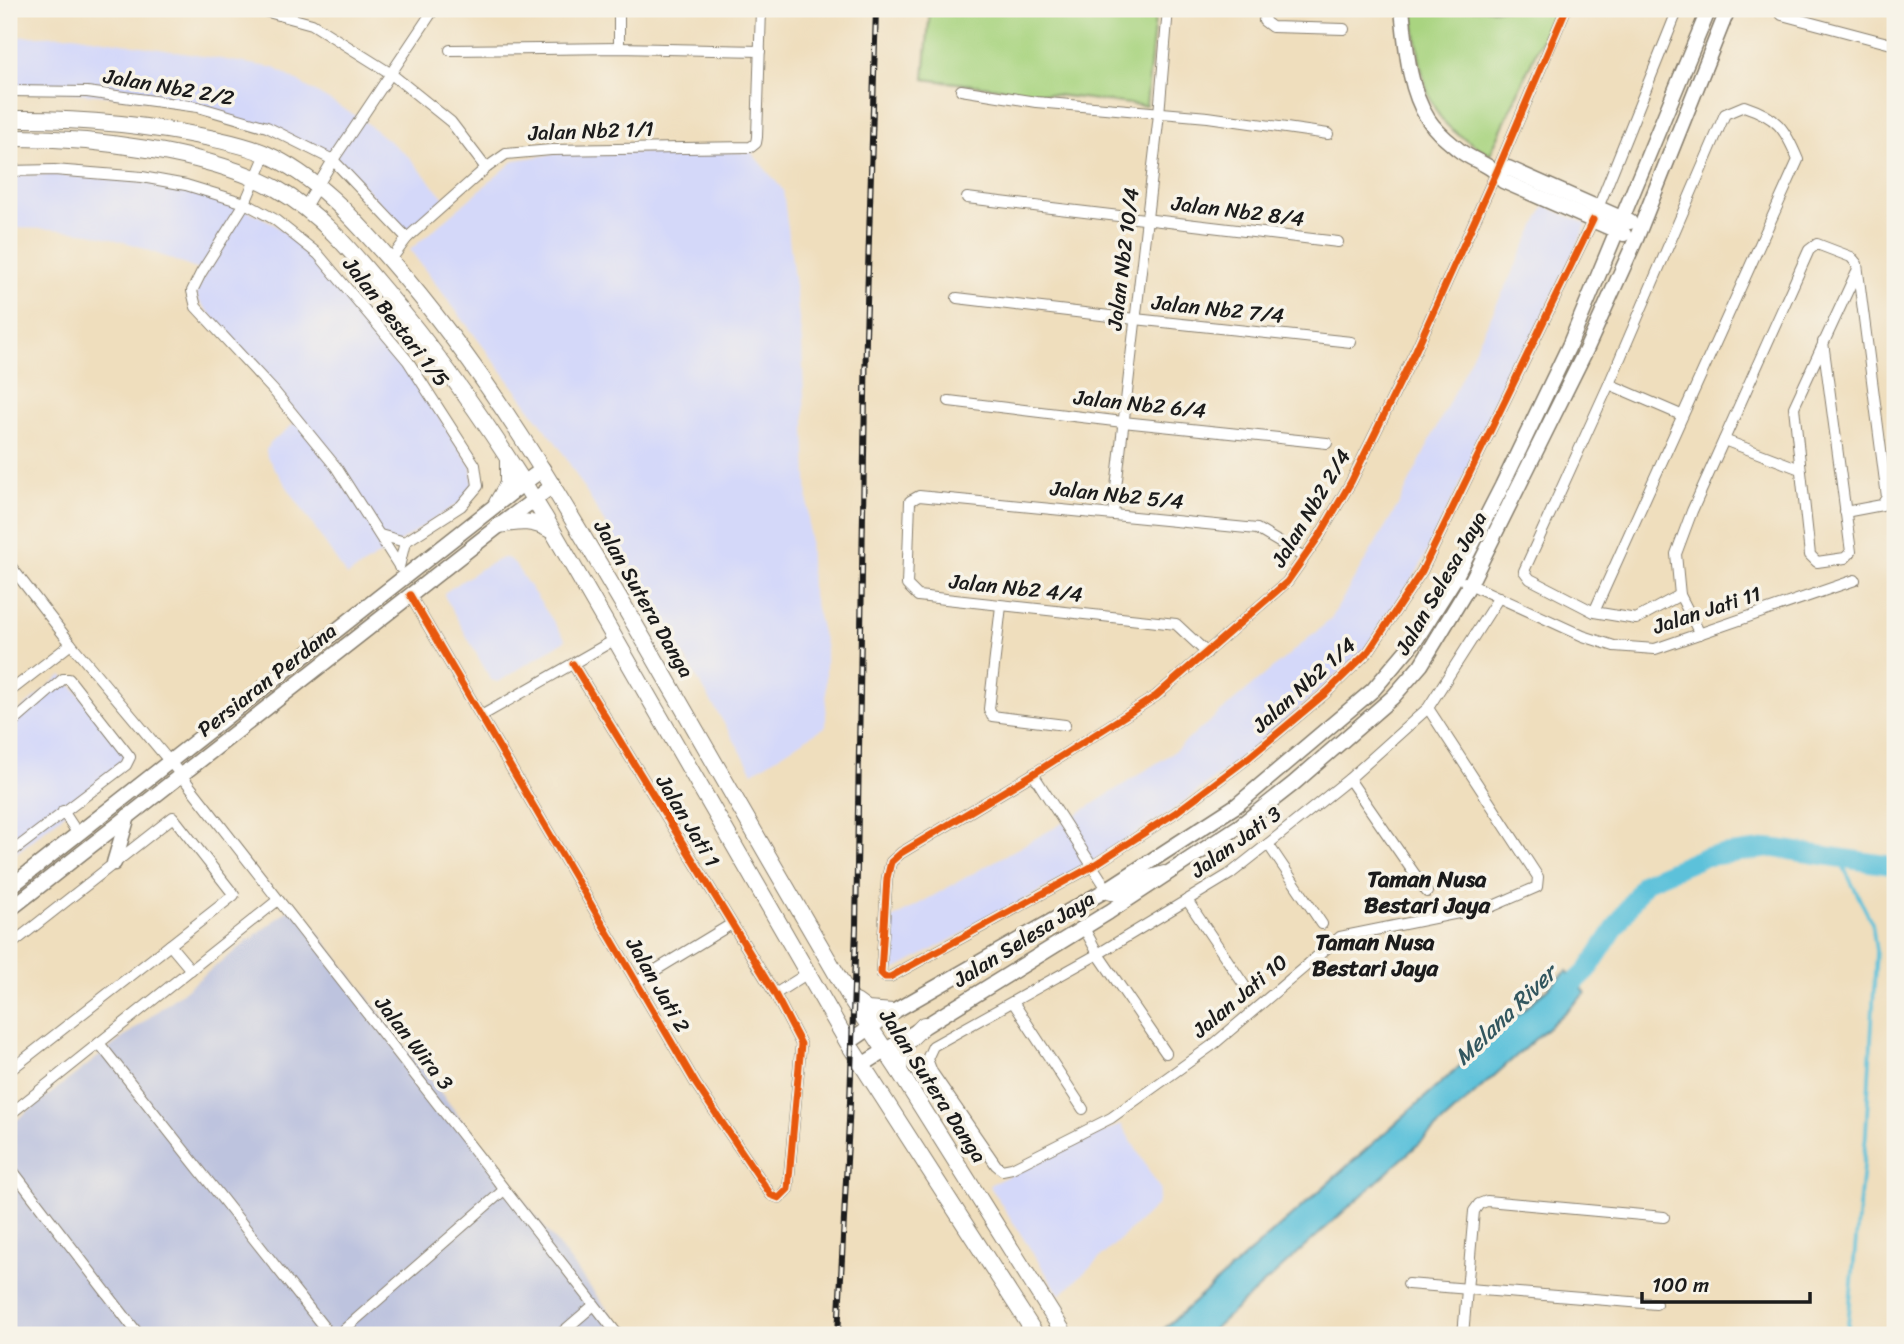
<svg xmlns="http://www.w3.org/2000/svg" width="1904" height="1344" font-family="Sriracha,sans-serif">
<style>
.built{fill:#d4d8f9}
.industrial{fill:#bdc3de}
.green{fill:#a9d480;stroke:#62784e;stroke-width:2}
.water{fill:#5cc1da;stroke:#3c6e7b;stroke-width:2}
.lines{fill:none;stroke-linecap:round;stroke-linejoin:round}
.stream{stroke:#5cc1da;stroke-width:3.5}
.river{stroke:#5cc1da;stroke-width:19}
.street-casing{stroke:#867d6c;stroke-width:12}
.secondary-casing{stroke:#867d6c;stroke-width:17}
.primary-casing{stroke:#867d6c;stroke-width:18}
.street{stroke:#fff;stroke-width:10}
.secondary{stroke:#fff;stroke-width:14}
.primary{stroke:#fff;stroke-width:16}
.rail-casing{stroke:#1c1c1c;stroke-width:6}
.rail{stroke:#f7f3e8;stroke-width:3.5;stroke-dasharray:10;stroke-linecap:butt}
.cycleway-casing{stroke:#f7f3e8;stroke-width:11}
.cycleway{stroke:#e8590c;stroke-width:7}
.labels{text-anchor:middle;stroke-width:7;stroke-linejoin:round;paint-order:stroke}
.street-label{font-size:21px;fill:#1c1c1c;stroke:#f7f3e8}
.neighbourhood-label{font-size:23px;font-weight:bold;fill:#1c1c1c;stroke:#f7f3e8}
.water-label{font-size:23px;font-style:italic;fill:#32565e;stroke:#f7f3e8}
</style>
<rect width="100%" height="100%" fill="#f7f3e8"/>
<filter id="ink" filterUnits="userSpaceOnUse"><feTurbulence type="fractalNoise" baseFrequency=".0143" numOctaves="2"/><feDisplacementMap in="SourceGraphic" scale="14" xChannelSelector="R" yChannelSelector="G"/><feConvolveMatrix kernelMatrix="1 2 1 2 8 2 1 2 1" color-interpolation-filters="sRGB"/></filter>
<filter id="wash" filterUnits="userSpaceOnUse"><feTurbulence type="fractalNoise" baseFrequency=".00686" numOctaves="4" result="noise"/><feDisplacementMap in="SourceGraphic" scale="28" xChannelSelector="R" yChannelSelector="G"/><feGaussianBlur stdDeviation="1.57" result="paint"/><feColorMatrix in="noise" values="0 0 0 0 0 0 0 0 0 0 0 0 0 0 0 0 0 1.4 0 .05"/><feComposite in="paint" operator="in"/></filter>
<g filter="url(#wash)">
<rect width="100%" height="100%" fill="#efdebd"/>
<!-- built -->
<g class="built">
<polygon points="74,35 275,68 364,121 409,157 445,199 407,232 338,159 198,104 9,87 9,37"/>
<polygon points="751,152 783,190 802,342 811,587 826,649 826,726 753,772 560,448 410,250 515,160 561,153"/>
<polygon points="50,174 148,182 186,190 239,206 271,222 316,258 402,360 471,466 473,485 459,503 347,576 267,457 266,450 270,443 301,418 198,300 196,293 206,273 135,245 91,233 53,229 9,228 9,175"/>
<polygon points="1545,206 1587,224 1418,570 1364,651 1242,758 1171,811 1084,867 888,974 886,970 890,920 1068,820 1171,754 1330,620 1400,502"/>
<polygon points="502,558 507,558 513,562 566,640 498,682 491,680 445,597 444,593 480,569"/>
<polygon points="62,675 134,756 9,859 9,720"/>
<polygon points="1121,1124 1160,1189 1157,1205 1060,1295 989,1185"/>
</g>
<!-- industrial -->
<polygon class="industrial" points="296,904 627,1335 9,1335 9,1126"/>
<!-- green -->
<g class="green">
<polygon points="930,9 1156,9 1146,106 924,79"/>
<path d="M1413,9H1555L1490,155C1477,146 1461,138 1449,127C1421,102 1417,44 1413,9Z"/>
</g>
<!-- water -->
<polygon class="water" points="1567,971 1586,993 1207,1335 1157,1335"/>
<g class="lines">
<!-- stream -->
<polyline class="stream" points="1839,858 1872,923 1876,951 1866,1134 1847,1335"/>
<!-- river -->
<polyline class="river" points="1557,999 1587,971 1645,882 1704,857 1773,848 1895,866"/>
</g>
</g>
<g filter="url(#ink)">
<g class="lines">
<!-- street casing -->
<g class="street-casing">
<g id="street">
<polyline points="257,9 312,24 390,73 451,122 486,168"/>
<polyline points="619,9 619,48"/>
<polyline points="1266,9 1264,21 1272,27 1344,29"/>
<polyline points="1566,9 1497,171 1416,350 1351,482 1320,535 1287,582 1156,696 1033,774 901,853 891,862 887,878 881,973 885,977 890,977 1091,867 1175,813 1247,759 1327,692 1369,651 1422,571 1593,220"/>
<polyline points="1776,9 1782,15 1895,45"/>
<polyline points="450,50 619,48 760,51"/>
<polyline points="961,90 1036,102 1208,117 1328,134"/>
<polyline points="9,91 87,92 198,107 267,127 333,160 407,238"/>
<polyline points="266,154 245,203 201,273 192,291 196,307 274,391 336,467 399,566"/>
<polyline points="9,171 54,170 142,177 186,185 245,203 274,219 318,254 408,361 475,465 478,486 461,506 405,542 399,567"/>
<polyline points="967,198 1338,242"/>
<polyline points="305,207 333,160 434,9"/>
<polyline points="1598,208 1678,9"/>
<polyline points="390,261 407,238 486,168 506,154 551,150 751,147 756,143 757,137 761,9"/>
<polyline points="957,298 1135,319 1351,342"/>
<polyline points="1823,342 1851,552 1845,558 1817,562 1810,555 1794,407 1856,273"/>
<polyline points="1609,384 1681,415"/>
<polyline points="949,401 1123,422 1327,443"/>
<polyline points="1724,440 1800,469"/>
<polyline points="1113,514 1159,114 1168,9"/>
<polyline points="380,535 405,542"/>
<polyline points="9,564 71,644 181,775 618,1335"/>
<polyline points="1465,582 1583,636 1614,646 1655,649 1855,580"/>
<polyline points="410,595 696,1084 771,1195 779,1198 788,1189 801,1044 775,994 573,664"/>
<polyline points="1001,606 989,709 992,716 1065,725"/>
<path d="M1594,612L1798,160C1785,128 1777,117 1744,106L1725,114L1609,384L1524,571L1530,579L1594,612L1636,619L1680,595"/>
<polyline points="1700,634 1680,595 1676,554 1692,511 1809,250 1817,244 1851,257 1857,264 1887,497 1882,505 1845,512"/>
<polyline points="1207,653 1176,624 918,596 907,585 910,501 919,496 1257,529 1304,557"/>
<polyline points="9,692 71,644"/>
<polyline points="1428,708 1538,877 1537,887 1493,906 1340,937 1214,1044 1111,1118 1012,1168 1002,1170 996,1165 932,1072 927,1059 933,1046 1098,954 1230,874 1268,844 1349,779 1428,708 1499,597"/>
<polyline points="481,716 616,639"/>
<polyline points="9,726 63,679 69,679 130,757 126,765 9,854"/>
<polyline points="1033,774 1111,895 1116,895 1150,875 1164,871"/>
<polyline points="1349,779 1427,892"/>
<polyline points="63,811 78,834"/>
<polyline points="1268,844 1322,924"/>
<polyline points="1187,900 1244,985"/>
<polyline points="1084,928 1098,954 1166,1053"/>
<polyline points="170,945 191,970"/>
<polyline points="9,946 173,817 234,895 9,1071"/>
<polyline points="636,982 730,925"/>
<polyline points="775,994 808,973"/>
<polyline points="1013,1002 1083,1109"/>
<polyline points="99,1043 330,1335"/>
<polyline points="9,1115 278,900"/>
<polyline points="9,1166 139,1335"/>
<polyline points="1408,1284 1656,1304"/>
<polyline points="338,1335 504,1190"/>
<polyline points="559,1335 594,1305"/>
<polyline points="1463,1335 1474,1211 1479,1204 1487,1201 1664,1217"/>
</g>
</g>
<!-- secondary casing -->
<g class="secondary-casing">
<g id="secondary">
<path d="M1402,9C1406,45 1408,88 1428,119C1436,132 1448,141 1459,150C1474,162 1493,164 1503,181L1624,234"/>
<polyline points="1497,171 1508,168 1630,222"/>
<polyline points="114,863 128,816"/>
<polyline points="9,888 524,483 543,469"/>
<polyline points="9,910 500,525 554,485"/>
<polyline points="848,1043 893,1012 1106,890 1237,805 1373,690 1417,638 1455,578 1502,486 1569,346 1709,9"/>
<polyline points="862,1065 1109,912 1241,825 1293,784 1393,697 1421,665 1470,584 1586,350 1636,239 1728,9"/>
</g>
</g>
<!-- primary casing -->
<g class="primary-casing">
<g id="primary">
<path d="M9,119C75,118 144,124 210,138C228,142 248,146 266,154C316,176 354,219 389,259C494,379 569,512 649,649C716,765 783,883 851,999L899,1071L1065,1335"/>
<path d="M9,138C87,137 208,151 277,189C321,214 352,252 384,290C448,366 504,447 554,533L848,1043L1036,1335"/>
<polyline points="497,503 508,484 508,461"/>
<path d="M500,525C520,521 534,520 552,531"/>
<polyline points="856,1002 867,1010 893,1012"/>
<polyline points="899,1071 902,1047 924,1025"/>
</g>
</g>
<!-- street -->
<use href="#street" class="street"/>
<!-- secondary -->
<use href="#secondary" class="secondary"/>
<!-- primary -->
<use href="#primary" class="primary"/>
<!-- rail casing -->
<g class="rail-casing">
<polyline id="rail" points="838,1335 850,1102 856,927 866,336 876,9"/>
</g>
<!-- rail -->
<use href="#rail" class="rail"/>
<!-- cycleway casing -->
<g class="cycleway-casing">
<g id="cycleway">
<polyline points="1566,9 1497,171 1416,350 1351,482 1320,535 1287,582 1156,696 1033,774 901,853 891,862 887,878 881,973 885,977 890,977 1091,867 1175,813 1247,759 1327,692 1369,651 1422,571 1593,220"/>
<polyline points="410,595 696,1084 771,1195 779,1198 788,1189 801,1044 775,994 573,664"/>
</g>
</g>
<!-- cycleway -->
<use href="#cycleway" class="cycleway"/>
</g>
</g>
<g class="labels">
<!-- street labels -->
<g class="street-label">
<text transform="translate(169 87) rotate(10)" y="7">Jalan Nb2 2/2</text>
<text transform="translate(591 131) rotate(-2)" y="7">Jalan Nb2 1/1</text>
<text transform="translate(1238 211) rotate(7)" y="7">Jalan Nb2 8/4</text>
<text transform="translate(1123 259) rotate(-83)" y="7">Jalan Nb2 10/4</text>
<text transform="translate(1218 309) rotate(6)" y="7">Jalan Nb2 7/4</text>
<text transform="translate(396 322) rotate(52)" y="7">Jalan Bestari 1/5</text>
<text transform="translate(1140 404) rotate(6)" y="7">Jalan Nb2 6/4</text>
<text transform="translate(1117 495) rotate(6)" y="7">Jalan Nb2 5/4</text>
<text transform="translate(1311 508) rotate(-59)" y="7">Jalan Nb2 2/4</text>
<text transform="translate(1441 583) rotate(-60)" y="7">Jalan Selesa Jaya</text>
<text transform="translate(1016 588) rotate(6)" y="7">Jalan Nb2 4/4</text>
<text transform="translate(644 599) rotate(60)" y="7">Jalan Sutera Danga</text>
<text transform="translate(1707 610) rotate(-18)" y="7">Jalan Jati 11</text>
<text transform="translate(267 680) rotate(-38)" y="7">Persiaran Perdana</text>
<text transform="translate(1304 685) rotate(-42)" y="7">Jalan Nb2 1/4</text>
<text transform="translate(688 821) rotate(59)" y="7">Jalan Jati 1</text>
<text transform="translate(1236 842) rotate(-36)" y="7">Jalan Jati 3</text>
<text transform="translate(1024 939) rotate(-32)" y="7">Jalan Selesa Jaya</text>
<text transform="translate(658 985) rotate(60)" y="7">Jalan Jati 2</text>
<text transform="translate(1240 996) rotate(-40)" y="7">Jalan Jati 10</text>
<text transform="translate(414 1043) rotate(52)" y="7">Jalan Wira 3</text>
<text transform="translate(933 1086) rotate(57)" y="7">Jalan Sutera Danga</text>
</g>
<!-- neighbourhood labels -->
<g class="neighbourhood-label">
<text x="1427" y="887">Taman Nusa<tspan x="1427" dy="26">Bestari Jaya</tspan></text>
<text x="1375" y="950">Taman Nusa<tspan x="1375" dy="26">Bestari Jaya</tspan></text>
</g>
<!-- water labels -->
<g class="water-label">
<text transform="translate(1505 1015) rotate(-44)" y="8">Melana River</text>
</g>
</g>
<!-- margin -->
<rect width="1904" height="1344" fill="none" stroke="#f7f3e8" stroke-width="35"/>
<!-- scale -->
<path d="M1642 1292v10h168v-10" fill="none" stroke="#1c1c1c" stroke-width="3.5"/>
<text x="1652" y="1292" font-size="21" fill="#1c1c1c" stroke="#f7f3e8" stroke-width="5" paint-order="stroke">100 m</text>
</svg>
